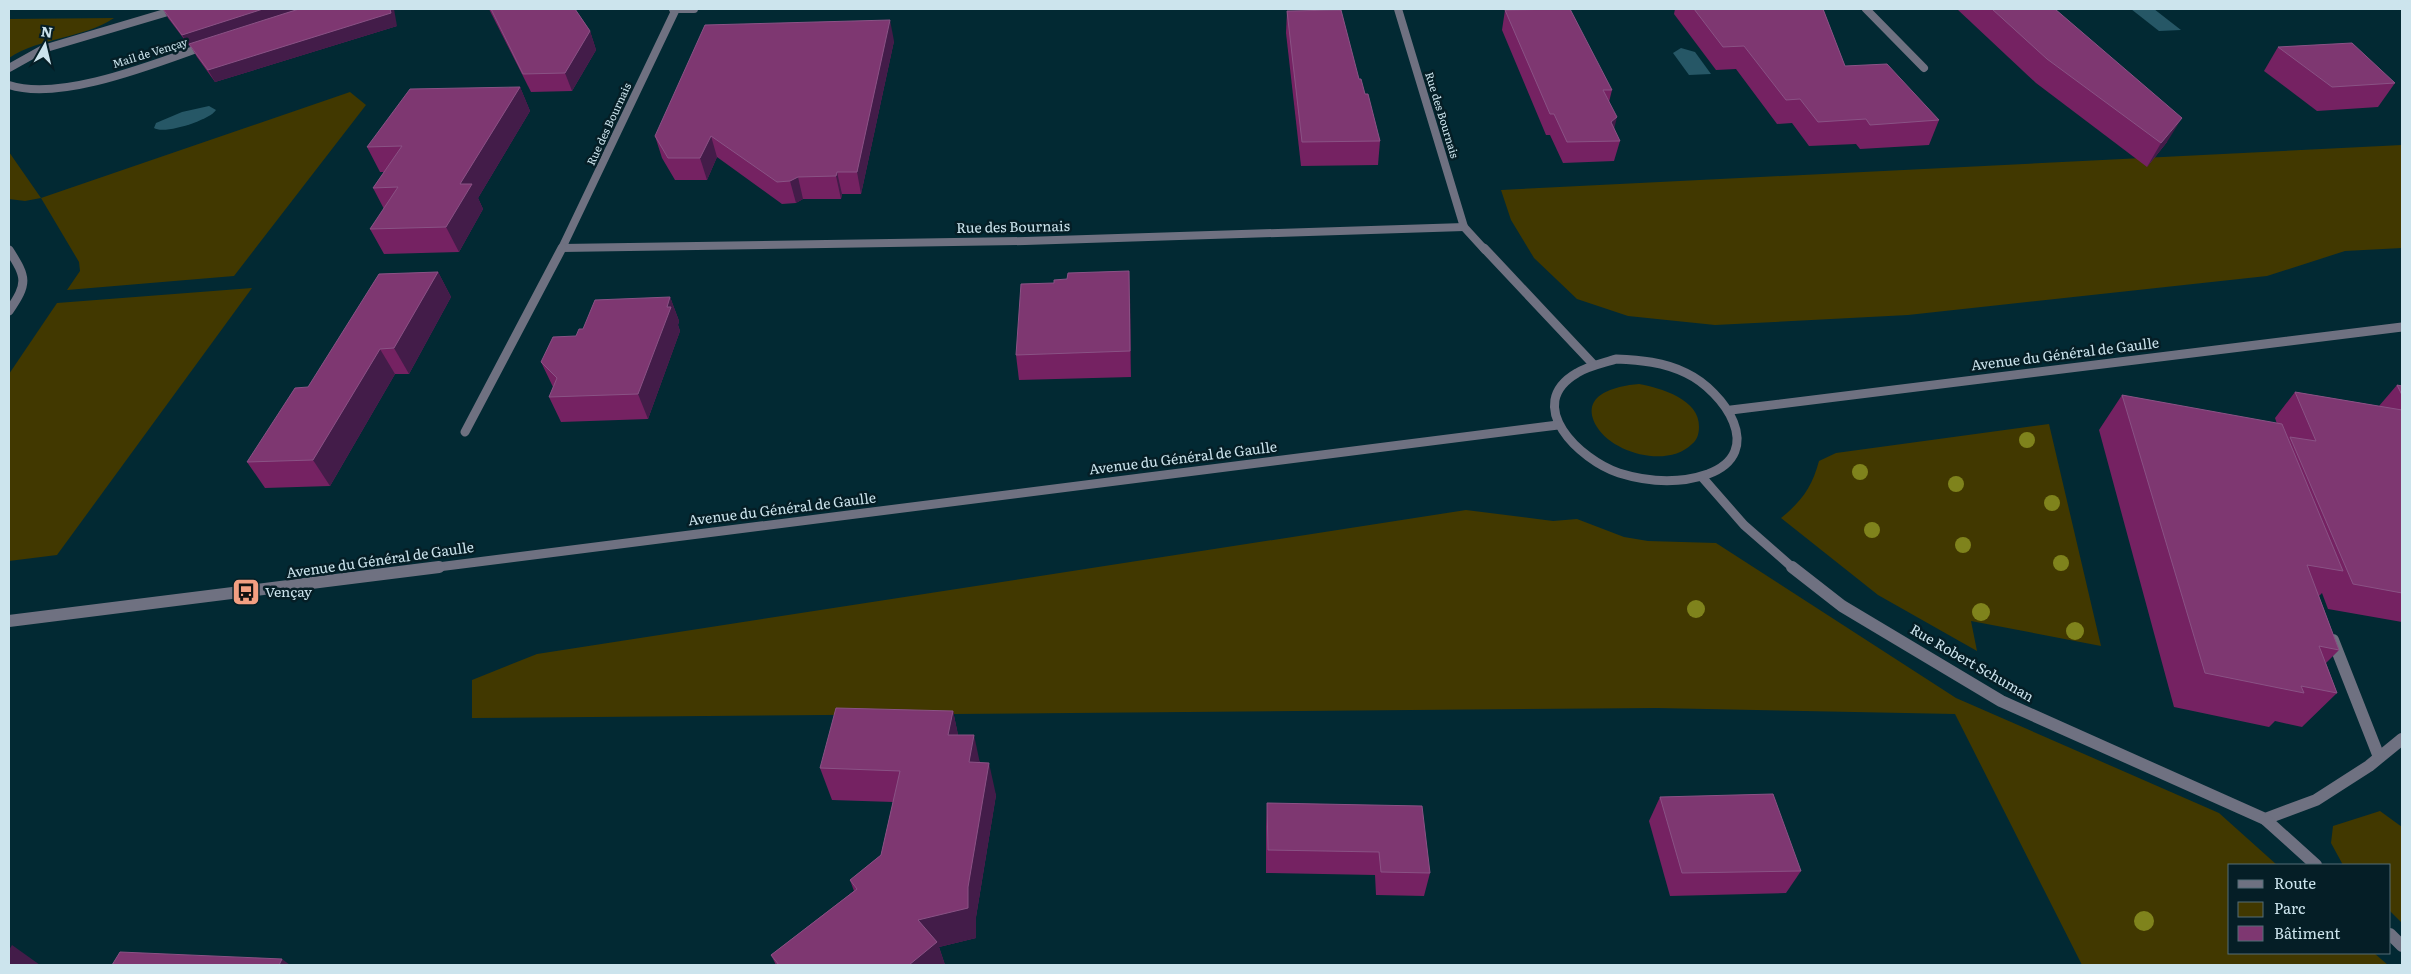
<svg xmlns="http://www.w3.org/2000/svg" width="2411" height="974" font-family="Literata,serif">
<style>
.green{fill:#413800}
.water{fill:#265766}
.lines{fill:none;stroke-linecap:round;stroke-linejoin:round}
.minor-far2{stroke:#6f7181;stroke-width:8}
.minor-far1{stroke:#6f7181;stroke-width:9}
.minor{stroke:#6f7181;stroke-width:12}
.tertiary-far1{stroke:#6f7181;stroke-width:9}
.tertiary{stroke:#6f7181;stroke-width:12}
.tree{fill:#7f831c}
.wall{fill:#752262}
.shaded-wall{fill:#431c49}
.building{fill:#7e3771;stroke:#8a5285}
.labels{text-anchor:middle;stroke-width:5;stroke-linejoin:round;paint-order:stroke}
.far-street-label{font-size:11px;fill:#cce4ed;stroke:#051e26}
.street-label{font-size:14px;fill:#cce4ed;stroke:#051e26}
.poi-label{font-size:14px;fill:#cce4ed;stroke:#051e26;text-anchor:start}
</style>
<rect width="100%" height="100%" fill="#022933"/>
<!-- green -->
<g class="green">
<path d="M114,18C82,39 41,37 9,58V19Z"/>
<polygon points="350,92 366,105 234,276 67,290 80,271 79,262 41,198 25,201 9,199 9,152 41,198"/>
<polygon points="2402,145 2402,248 2345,251 2267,276 1908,315 1715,325 1628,316 1577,299 1534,258 1511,220 1501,190"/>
<polygon points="252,288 57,555 9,561 9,374 57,303"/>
<path d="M1639,384C1660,388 1700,399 1699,427C1699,434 1697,440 1692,444C1668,468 1614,454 1597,427C1578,395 1615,386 1639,384Z"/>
<path d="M2049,424L2101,646L1971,621L1977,651L1878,595L1781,518C1802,501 1812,487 1819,461L1836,453Z"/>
<polygon points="1466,510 1553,521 1577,519 1624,537 1648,541 1716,543 1956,698 2219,813 2277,865 2230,865 2230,953 2374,953 2388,965 2082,965 1955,714 1657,708 472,718 472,680 537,654"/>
<polygon points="2380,811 2402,827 2402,923 2390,911 2390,865 2343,865 2331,843 2333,826"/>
</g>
<!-- water -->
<g class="water">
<polygon points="2131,9 2154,9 2181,30 2159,31"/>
<polygon points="1681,48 1695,52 1711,74 1689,75 1673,53"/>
<path d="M209,106L216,110C210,120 164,135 154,128L156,123L182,112Z"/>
</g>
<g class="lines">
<!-- minor-far2 -->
<g class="minor-far2">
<polyline points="673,9 694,9"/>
<polyline points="676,9 562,248 1025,241 1464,227"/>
<polyline points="1398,9 1464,227 1485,250"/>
<polyline points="1866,9 1924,68"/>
<polyline points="9,68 43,49 178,9"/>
<path d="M9,85C60,102 154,64 205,46"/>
</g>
<!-- minor-far1 -->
<g class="minor-far1">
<polyline points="1484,248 1593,364"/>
<path d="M9,250C27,278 28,283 9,311"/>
<polyline points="465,432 562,248"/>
<polyline points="1702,477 1744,525 1793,568"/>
</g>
<!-- minor -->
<g class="minor">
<polyline points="1792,567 1842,606 2001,701 2265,819 2316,800 2369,766 2402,739"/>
<polyline points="2333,640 2379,757"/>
<polyline points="2265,819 2316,865"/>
<polyline points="2390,934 2402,946"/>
</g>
<!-- tertiary-far1 -->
<g class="tertiary-far1">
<path d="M1616,359C1640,360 1664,362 1686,373C1724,391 1767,452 1708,474C1679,484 1648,482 1619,473C1580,460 1522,405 1577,373C1588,366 1604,363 1616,359Z"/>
<polyline points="1731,410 2402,327"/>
<polyline points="430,568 1558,425"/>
</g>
<!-- tertiary -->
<polyline class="tertiary" points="9,621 439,567"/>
</g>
<!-- trees -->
<g class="tree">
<circle cx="2027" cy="440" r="8"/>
<circle cx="1860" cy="472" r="8"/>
<circle cx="1956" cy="484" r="8"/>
<circle cx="2052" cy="503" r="8"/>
<circle cx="1872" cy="530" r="8"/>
<circle cx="1963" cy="545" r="8"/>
<circle cx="2061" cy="563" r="8"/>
<circle cx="1696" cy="609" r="9"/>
<circle cx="1981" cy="612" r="9"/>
<circle cx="2075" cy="631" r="9"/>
<circle cx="2144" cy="921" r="10"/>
</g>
<!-- wall -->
<g class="wall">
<polygon points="163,9 397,26 215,82 197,57 191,47 190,47 168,18"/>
<polygon points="489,9 575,9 590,31 596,50 572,91 531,92"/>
<polygon points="1675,9 1823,9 1845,66 1939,120 1929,145 1860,149 1856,144 1809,146 1792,123 1777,124 1736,69 1716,70 1674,14"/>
<polygon points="1957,9 2055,9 2167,142 2147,167 2036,83"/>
<polygon points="1505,10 1612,90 1609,102 1614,129 1620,141 1614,161 1563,163 1550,135 1546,135 1502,30"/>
<polygon points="1287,11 1359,79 1365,94 1380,141 1378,165 1301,166 1286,33"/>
<polygon points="894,41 861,194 842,194 841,199 803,199 796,203 782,204 717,157 707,180 675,180 662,158 655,136"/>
<polygon points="2278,47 2395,83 2378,107 2317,111 2264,71"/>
<polygon points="520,87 530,111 478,198 483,209 459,252 384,254 370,229 384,209 373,188 384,172 380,172 367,147"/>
<polygon points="438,272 451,297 409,374 395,374 330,486 265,488 247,462 308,387"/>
<polygon points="1054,283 1130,296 1131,377 1019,380 1016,355"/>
<polygon points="670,297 679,321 678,325 680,331 648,419 561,422 549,397 553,387 541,362 576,336 583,329"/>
<polygon points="2397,385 2402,386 2402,622 2328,609 2322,593 2319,596 2339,650 2326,663 2337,693 2302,727 2275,721 2269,727 2174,707 2099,430 2122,395 2277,424 2275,418 2295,392 2379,406"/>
<polygon points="953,711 958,735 980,762 996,795 976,917 976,938 939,947 945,965 776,965 771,955 854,891 850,880 881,855 893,802 832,800 820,768"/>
<polygon points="1660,797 1801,871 1786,893 1670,896 1649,821"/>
<polygon points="1267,803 1430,873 1424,896 1376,895 1375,875 1266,873 1266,826"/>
</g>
<!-- shaded-wall -->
<g class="shaded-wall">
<polygon points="263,9 306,9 190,47 182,35"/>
<polygon points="390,9 394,9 397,26 215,82 208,70"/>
<polygon points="890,20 894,41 861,194 857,172"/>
<polygon points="590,31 596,50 572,91 565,73"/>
<polygon points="520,87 530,111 478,198 483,209 459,252 446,227 460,184"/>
<polygon points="1617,117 1612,138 1611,122"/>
<polygon points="2182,118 2167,142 2147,167 2161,143"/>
<polygon points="711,136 717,157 707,180 700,158"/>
<polygon points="837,172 842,194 841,199 836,176"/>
<polygon points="798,177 803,199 796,203 790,181"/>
<polygon points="1129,271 1130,296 1131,377 1130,351"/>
<polygon points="438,272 451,297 409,374 394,348"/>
<polygon points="670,297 679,321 678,325 680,331 648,419 638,394"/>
<polygon points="380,349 395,374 330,486 313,460"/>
<polygon points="953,711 960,744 948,735"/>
<polygon points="974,735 981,768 969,762"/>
<polygon points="989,763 996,795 976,917 976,938 939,947 945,965 909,965 918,920 968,887"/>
<polygon points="12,945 40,965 9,965 9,950"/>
<polygon points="282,959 290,965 279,965"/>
</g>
<!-- building -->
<g class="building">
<polygon points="163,9 263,9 182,35"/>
<polygon points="299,9 390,9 391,13 208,70 189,44"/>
<polygon points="491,9 575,9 590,31 565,73 523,74"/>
<polygon points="1570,9 1612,90 1603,90 1617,117 1611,122 1620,141 1567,142 1554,114 1550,114 1505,10"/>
<polygon points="1694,9 1823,9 1845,66 1887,64 1939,120 1870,125 1866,119 1818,122 1800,99 1786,100 1744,46 1723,47"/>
<polygon points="1992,9 2055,9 2182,118 2161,143 2047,59"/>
<polygon points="1341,10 1359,79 1361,79 1365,94 1368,94 1380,141 1302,142 1287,11"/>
<polygon points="890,20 857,172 837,172 836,176 798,177 790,181 777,182 711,136 700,158 668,158 655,136 705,25"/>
<polygon points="2352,43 2395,83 2332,87 2278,47"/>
<polygon points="520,87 460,184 472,184 446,227 370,229 398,187 373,188 402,146 367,147 410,89"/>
<polygon points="1129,271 1130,351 1016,355 1021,284 1054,283 1054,280 1067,279 1068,273"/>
<polygon points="438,272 394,348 380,349 313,460 247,462 295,388 308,387 379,274"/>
<polygon points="670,297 667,307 671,307 638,394 549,397 557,378 541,362 553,337 576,336 579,329 583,329 595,300"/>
<polygon points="2397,385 2402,386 2402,395"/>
<polygon points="2295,392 2402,410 2402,593 2353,584 2290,437 2316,441"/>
<polygon points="2122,395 2282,424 2343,571 2307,565 2339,650 2319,646 2337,693 2301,686 2304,693 2205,673"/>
<polygon points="836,708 953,711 948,735 974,735 969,762 989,763 968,887 968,908 918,920 937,942 909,965 779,965 771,955 857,889 850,880 881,855 900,771 820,768"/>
<polygon points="1773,794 1801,871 1682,873 1660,797"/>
<polygon points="1267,803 1422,806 1430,873 1381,872 1379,852 1268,850"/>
<polygon points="120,952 282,959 279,965 112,965"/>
</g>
<!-- icons -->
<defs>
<g id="bus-square" transform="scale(1.4375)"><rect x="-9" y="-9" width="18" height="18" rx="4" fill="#f39f82" stroke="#051e26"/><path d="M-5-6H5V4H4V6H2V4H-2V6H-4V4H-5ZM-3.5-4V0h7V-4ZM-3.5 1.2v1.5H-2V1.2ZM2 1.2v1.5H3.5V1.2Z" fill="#111"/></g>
</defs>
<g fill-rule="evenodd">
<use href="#bus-square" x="246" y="592"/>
</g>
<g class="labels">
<!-- far-street labels -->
<g class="far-street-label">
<text transform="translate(150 53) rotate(-17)" y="4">Mail de Vençay</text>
<text transform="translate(1442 115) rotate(73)" y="4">Rue des Bournais</text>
<text transform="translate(609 124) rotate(-65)" y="4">Rue des Bournais</text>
</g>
<!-- street labels -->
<g class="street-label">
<text transform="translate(1013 227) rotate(-1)" y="5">Rue des Bournais</text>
<text transform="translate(2065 354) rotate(-7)" y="5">Avenue du Général de Gaulle</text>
<text transform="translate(1183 458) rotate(-7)" y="5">Avenue du Général de Gaulle</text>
<text transform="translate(782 509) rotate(-7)" y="5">Avenue du Général de Gaulle</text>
<text transform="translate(380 560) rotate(-8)" y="5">Avenue du Général de Gaulle</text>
<text transform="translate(1972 663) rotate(30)" y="5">Rue Robert Schuman</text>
</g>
<!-- poi labels -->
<g class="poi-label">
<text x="265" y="597">Vençay</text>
</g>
</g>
<!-- border -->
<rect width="2411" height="974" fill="none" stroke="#cce4ed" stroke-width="20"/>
<!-- legend -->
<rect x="2228" y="864" width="162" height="90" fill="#051e26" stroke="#556d76"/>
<rect x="2238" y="880" width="25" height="8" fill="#6f7181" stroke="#556d76"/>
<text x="2274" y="889" font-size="15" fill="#cce4ed">Route</text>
<rect x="2238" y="902" width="25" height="15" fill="#413800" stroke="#556d76"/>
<text x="2274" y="914" font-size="15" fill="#cce4ed">Parc</text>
<rect x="2238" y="926" width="25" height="15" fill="#7e3771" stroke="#556d76"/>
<text x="2274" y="939" font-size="15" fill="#cce4ed">Bâtiment</text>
<!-- north arrow -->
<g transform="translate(45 45) rotate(8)" stroke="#051e26" stroke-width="4" paint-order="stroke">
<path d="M0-4L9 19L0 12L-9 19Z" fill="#cce4ed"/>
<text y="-8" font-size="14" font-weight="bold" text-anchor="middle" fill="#cce4ed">N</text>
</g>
</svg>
